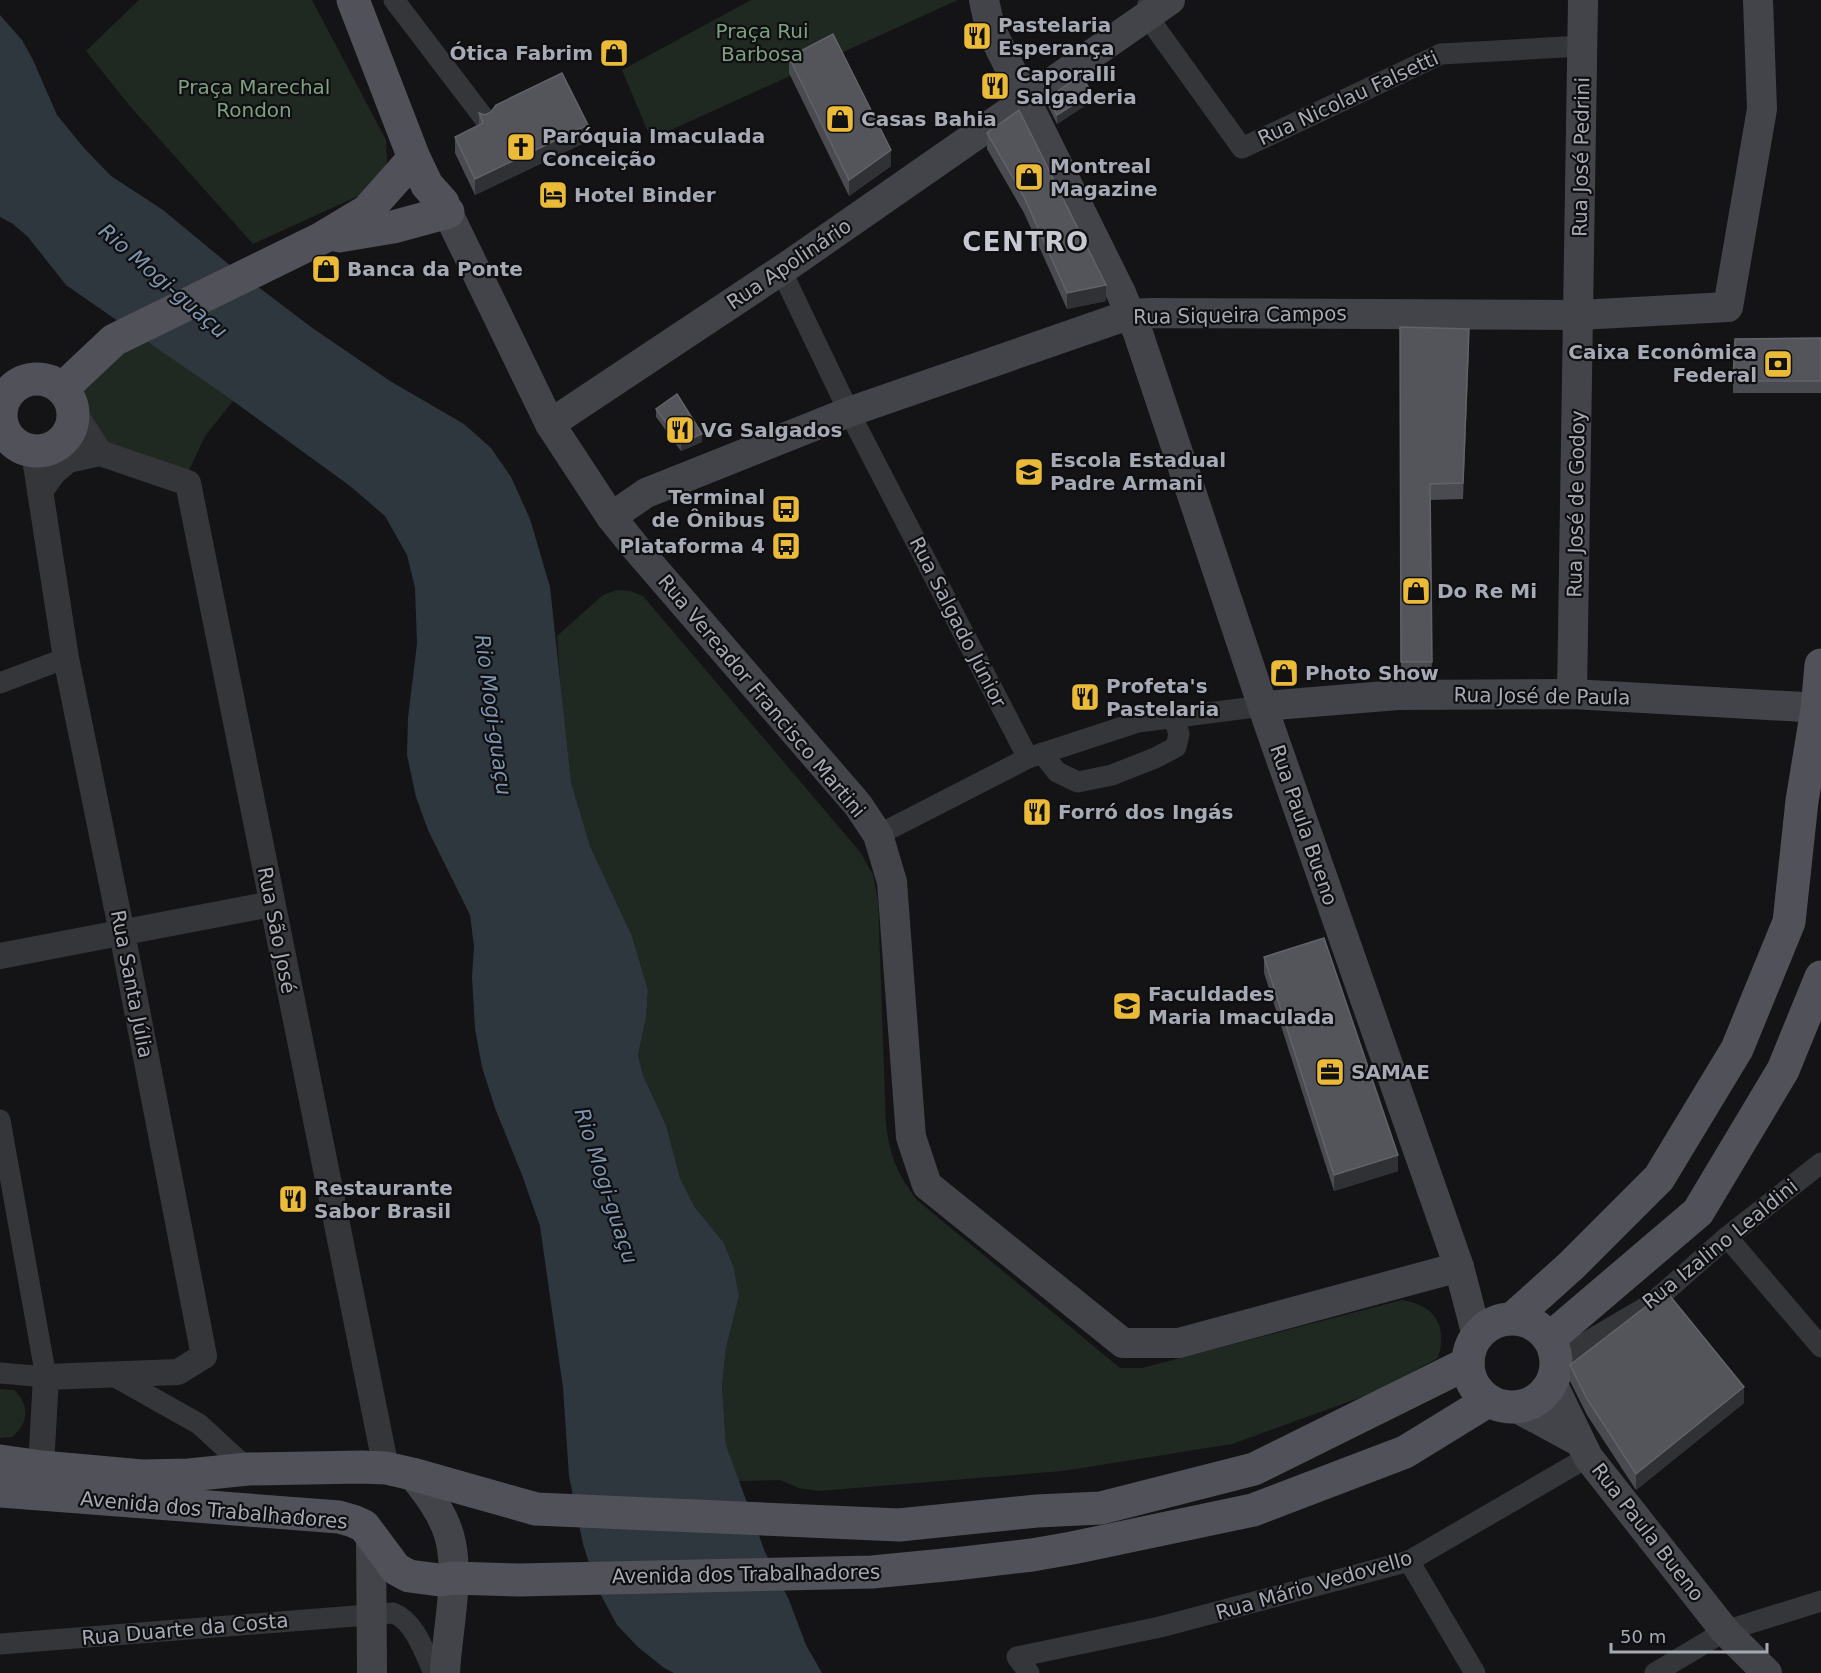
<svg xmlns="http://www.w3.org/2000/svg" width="1821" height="1673" font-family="'DejaVu Sans',sans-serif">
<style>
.green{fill:#202822}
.water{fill:#2e363e}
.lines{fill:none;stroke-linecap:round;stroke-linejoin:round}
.minor{stroke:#35363a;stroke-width:21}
.tertiary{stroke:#35363a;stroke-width:26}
.secondary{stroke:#43444a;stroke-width:30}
.primary{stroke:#515259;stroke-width:33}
.wall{fill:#4a4b51}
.shaded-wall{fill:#303135}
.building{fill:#54555b;stroke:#616369;stroke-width:1.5}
.labels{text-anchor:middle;stroke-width:4.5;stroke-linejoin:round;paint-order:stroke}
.poi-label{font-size:20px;font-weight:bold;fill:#a6aab5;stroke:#0f0f11;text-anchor:start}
.park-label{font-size:20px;fill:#7ea082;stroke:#0f0f11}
.street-label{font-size:20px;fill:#a6aab5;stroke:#0f0f11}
.water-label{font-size:21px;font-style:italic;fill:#7e95af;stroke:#0f0f11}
.district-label{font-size:26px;font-weight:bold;letter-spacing:1.5px;fill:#c7c9d2;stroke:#0f0f11}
</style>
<rect width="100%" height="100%" fill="#141416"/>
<!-- green -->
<g class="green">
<polygon points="139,0 312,0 386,140 387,162 378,187 253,244 129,105 86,51"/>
<polygon points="751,0 958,0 651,139 622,70"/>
<polygon points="138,334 233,401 205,436 186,477 105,448 76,400 75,394"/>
<path d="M617,590L630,591L643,596L861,853L873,875L878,900L886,1125C891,1159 897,1173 917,1200L1120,1368H1142L1402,1300C1435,1305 1448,1326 1438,1358L1373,1393L1232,1444L1063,1471L818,1491L799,1488L780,1480L738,1481L726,1445L722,1386L726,1348L739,1296L734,1268L724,1243L694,1206L680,1178L666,1125L643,1075L638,1055L646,1018L648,990L632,936L590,846L571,782L562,706L557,636L603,595Z"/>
<path d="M0,1389L14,1390C30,1405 29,1423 12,1437L0,1438Z"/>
</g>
<!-- water -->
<polygon class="water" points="0,15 22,40 33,60 57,115 84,148 111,176 163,210 232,267 311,327 390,381 464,424 491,448 511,477 530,519 550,587 571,782 590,846 632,936 648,990 646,1018 638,1055 643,1075 666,1125 680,1178 694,1206 724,1243 734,1268 739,1296 726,1348 722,1386 726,1445 765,1552 789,1600 806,1645 822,1673 674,1673 664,1668 638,1647 617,1625 597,1588 583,1544 569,1476 563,1388 540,1226 522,1175 495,1108 482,1067 475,1029 472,977 474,946 470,915 428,830 416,797 407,755 408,718 417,644 415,588 407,555 385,516 350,486 233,401 66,285 28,237 13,224 0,217"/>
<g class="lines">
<!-- minor -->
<g class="minor">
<polyline points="394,0 484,118"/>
<polyline points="1148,4 1147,16 1242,148 1441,54 1582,46"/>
<polyline points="781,270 849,412 1028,758"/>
<polyline points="0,683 66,658"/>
<polyline points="1042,753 1057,772 1078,782 1112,775 1155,758 1176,747 1179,734 1174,718"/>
<polyline points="878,835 1028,758 1138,722 1263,706"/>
<polyline points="0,1120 46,1377 0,1373"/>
<polyline points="1727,1237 1821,1347"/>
<polyline points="1556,1360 1651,1304 1727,1237 1821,1163"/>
<polyline points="112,1375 199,1424 248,1469"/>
<polyline points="1409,1561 1475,1673"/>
<path d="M0,1644L393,1613C415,1621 425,1654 434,1673"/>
<polyline points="1029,1673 1017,1657 1160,1627 1409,1561 1588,1457"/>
<polyline points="1655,1673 1725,1631 1821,1601"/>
</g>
<!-- tertiary -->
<g class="tertiary">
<polyline points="73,412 100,453"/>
<polyline points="34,452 66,658 122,933 204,1356 178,1372 46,1377 40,1485"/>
<polyline points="40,491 53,473 68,460 100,453 188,483 386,1468"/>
<polyline points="0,956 271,904"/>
</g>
<!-- secondary -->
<g class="secondary">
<polyline points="984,0 990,28 1121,293 1138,333 1268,722 1459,1267 1477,1336"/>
<polyline points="443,203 550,424 611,517 636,548 858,805 878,835 892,882 911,1137 927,1185 1123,1343 1179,1343 1459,1267"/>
<polyline points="550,424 792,263 1170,0"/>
<polyline points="611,517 646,493 849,412 1131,314 1151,313 1579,315 1728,307 1762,109 1758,0"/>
<polyline points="1572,694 1583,0"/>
<polyline points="1263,706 1398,695 1572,694 1821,708"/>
<polyline points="1552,1383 1588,1457 1725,1631 1767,1673"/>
<polyline points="1517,1408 1580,1442"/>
<path d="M412,1474C428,1494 446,1517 451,1543C459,1583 447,1632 445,1673"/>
<polyline points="371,1534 372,1673"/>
</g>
<!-- primary -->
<g class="primary">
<polyline points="353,0 414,158 427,185 443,203"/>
<polyline points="339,236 393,227 448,212"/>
<circle cx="37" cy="415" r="36"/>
<polyline points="62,389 114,340 322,238 367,211 414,158"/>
<polyline points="1513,1318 1572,1265 1659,1178 1737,1049 1789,922 1802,801 1817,709 1821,665"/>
<circle cx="1512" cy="1363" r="44"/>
<polyline points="1549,1339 1698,1212 1783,1070 1821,977"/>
<polyline points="0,1461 42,1467 142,1476 189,1475 248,1469 362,1467 386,1468 412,1474 536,1509 899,1525 1037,1511 1101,1508 1254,1469 1468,1363"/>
<polyline points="0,1491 339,1517 353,1521 364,1526 396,1569 409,1576 440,1580 453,1578 519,1580 872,1572 955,1564 1032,1555 1072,1548 1253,1510 1405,1452 1488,1401"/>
</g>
</g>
<!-- wall -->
<g class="wall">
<polygon points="789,57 891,166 849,196 789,73"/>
<polygon points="1048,98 1092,101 1057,124 1048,106"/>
<polygon points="479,113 588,141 475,195 455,153 455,137 479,126"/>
<polygon points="987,133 1106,301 1067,309 1024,213 987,149"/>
<polygon points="1400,327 1469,345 1463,499 1430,500 1432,678 1401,678"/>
<polygon points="1821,338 1821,393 1733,393 1733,381"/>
<polygon points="656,409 702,442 681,451 656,417"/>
<polygon points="1264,957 1398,1171 1334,1191 1264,973"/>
<polygon points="1570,1365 1744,1403 1636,1490 1587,1415 1570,1381"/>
</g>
<!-- shaded-wall -->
<g class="shaded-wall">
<polygon points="1092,93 1092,101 1057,124 1057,115"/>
<polygon points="588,125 588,141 475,195 475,179"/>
<polygon points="891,150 891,166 849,196 849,180"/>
<polygon points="1106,285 1106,301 1067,309 1067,293"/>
<polygon points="1469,329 1469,345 1463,499 1463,483"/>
<polygon points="702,434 702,442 681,451 681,443"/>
<polygon points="1398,1155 1398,1171 1334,1191 1334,1175"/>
<polygon points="1744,1387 1744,1403 1636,1490 1636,1474"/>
</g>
<!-- building -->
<g class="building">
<polygon points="833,34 891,150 849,180 789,57"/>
<polygon points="562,73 588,125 475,179 455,137 483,123 479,113 485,115 491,112 496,105"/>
<polygon points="1081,75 1092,93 1057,115 1048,98"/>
<polygon points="1019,110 1106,285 1067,293 1024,197 987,133"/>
<polygon points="1400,327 1469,329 1463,483 1430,484 1432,662 1401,662"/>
<polygon points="1821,338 1821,381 1733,381 1735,339"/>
<polygon points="677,394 702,434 681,443 656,409"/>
<polygon points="1324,938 1398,1155 1334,1175 1264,957"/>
<polygon points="1666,1291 1744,1387 1636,1474 1587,1399 1570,1365"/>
</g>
<!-- icons -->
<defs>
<g id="restaurant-square" transform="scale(1.5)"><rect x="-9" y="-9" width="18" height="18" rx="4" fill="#ebbb37" stroke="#0f0f11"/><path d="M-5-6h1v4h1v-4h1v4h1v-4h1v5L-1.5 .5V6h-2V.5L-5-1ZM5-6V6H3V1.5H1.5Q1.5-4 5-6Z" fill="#111"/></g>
<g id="shop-square" transform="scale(1.5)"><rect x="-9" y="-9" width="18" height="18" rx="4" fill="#ebbb37" stroke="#0f0f11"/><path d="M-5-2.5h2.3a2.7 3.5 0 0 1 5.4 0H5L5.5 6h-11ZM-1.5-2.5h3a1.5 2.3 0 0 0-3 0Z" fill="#111"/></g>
<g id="church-square" transform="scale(1.5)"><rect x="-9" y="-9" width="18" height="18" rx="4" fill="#ebbb37" stroke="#0f0f11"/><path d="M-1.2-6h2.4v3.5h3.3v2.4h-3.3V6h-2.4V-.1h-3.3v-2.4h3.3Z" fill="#111"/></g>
<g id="hotel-square" transform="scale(1.5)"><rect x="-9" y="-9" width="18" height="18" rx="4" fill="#ebbb37" stroke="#0f0f11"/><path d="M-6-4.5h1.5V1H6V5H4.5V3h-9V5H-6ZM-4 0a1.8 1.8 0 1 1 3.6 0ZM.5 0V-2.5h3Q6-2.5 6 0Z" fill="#111"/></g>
<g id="bank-square" transform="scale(1.5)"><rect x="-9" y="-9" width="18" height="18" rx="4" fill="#ebbb37" stroke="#0f0f11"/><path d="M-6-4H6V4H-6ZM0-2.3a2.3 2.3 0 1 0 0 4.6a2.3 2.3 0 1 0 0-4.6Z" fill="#111"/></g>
<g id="school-square" transform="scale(1.5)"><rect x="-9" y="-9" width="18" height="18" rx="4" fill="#ebbb37" stroke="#0f0f11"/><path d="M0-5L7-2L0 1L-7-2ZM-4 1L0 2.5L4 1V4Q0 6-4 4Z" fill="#111"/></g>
<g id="bus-square" transform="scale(1.5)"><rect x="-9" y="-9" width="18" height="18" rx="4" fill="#ebbb37" stroke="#0f0f11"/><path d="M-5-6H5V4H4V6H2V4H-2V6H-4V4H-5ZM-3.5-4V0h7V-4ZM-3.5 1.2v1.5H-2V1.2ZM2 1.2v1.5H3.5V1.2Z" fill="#111"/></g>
<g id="university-square" transform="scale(1.5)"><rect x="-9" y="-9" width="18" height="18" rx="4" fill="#ebbb37" stroke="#0f0f11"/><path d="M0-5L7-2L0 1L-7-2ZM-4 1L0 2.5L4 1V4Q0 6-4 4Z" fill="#111"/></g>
<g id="office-square" transform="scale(1.5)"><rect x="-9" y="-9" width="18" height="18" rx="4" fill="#ebbb37" stroke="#0f0f11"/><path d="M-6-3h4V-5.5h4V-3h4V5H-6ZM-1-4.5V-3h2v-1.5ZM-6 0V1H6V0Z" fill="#111"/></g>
</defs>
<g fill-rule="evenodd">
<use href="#restaurant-square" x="977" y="36"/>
<use href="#shop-square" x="614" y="53"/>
<use href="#restaurant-square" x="995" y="86"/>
<use href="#shop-square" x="840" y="119"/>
<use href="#church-square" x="521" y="147"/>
<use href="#shop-square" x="1029" y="177"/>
<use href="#hotel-square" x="553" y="195"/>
<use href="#shop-square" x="326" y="269"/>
<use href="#bank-square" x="1778" y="364"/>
<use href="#restaurant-square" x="680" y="430"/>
<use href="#school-square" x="1029" y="472"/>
<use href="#bus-square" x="786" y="509"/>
<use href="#bus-square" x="786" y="546"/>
<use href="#shop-square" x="1416" y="591"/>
<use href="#shop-square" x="1284" y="673"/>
<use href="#restaurant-square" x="1085" y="697"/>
<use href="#restaurant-square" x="1037" y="812"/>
<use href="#university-square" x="1127" y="1006"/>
<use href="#office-square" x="1330" y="1072"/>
<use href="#restaurant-square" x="293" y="1199"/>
</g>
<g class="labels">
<!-- poi labels -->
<g class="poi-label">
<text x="998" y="32">Pastelaria<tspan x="998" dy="23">Esperança</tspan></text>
<text x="593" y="60" text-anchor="end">Ótica Fabrim</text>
<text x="1016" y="81">Caporalli<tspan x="1016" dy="23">Salgaderia</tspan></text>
<text x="861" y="126">Casas Bahia</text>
<text x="542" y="143">Paróquia Imaculada<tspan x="542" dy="23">Conceição</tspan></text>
<text x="1050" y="173">Montreal<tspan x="1050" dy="23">Magazine</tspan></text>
<text x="574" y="202">Hotel Binder</text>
<text x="347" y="276">Banca da Ponte</text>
<text x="1757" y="359" text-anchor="end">Caixa Econômica<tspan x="1757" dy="23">Federal</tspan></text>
<text x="701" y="437">VG Salgados</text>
<text x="1050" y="467">Escola Estadual<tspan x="1050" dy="23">Padre Armani</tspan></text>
<text x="765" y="504" text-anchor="end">Terminal<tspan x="765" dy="23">de Ônibus</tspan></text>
<text x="765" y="553" text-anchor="end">Plataforma 4</text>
<text x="1437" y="598">Do Re Mi</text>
<text x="1305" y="680">Photo Show</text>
<text x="1106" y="693">Profeta's<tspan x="1106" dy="23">Pastelaria</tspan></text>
<text x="1058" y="819">Forró dos Ingás</text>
<text x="1148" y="1001">Faculdades<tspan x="1148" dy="23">Maria Imaculada</tspan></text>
<text x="1351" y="1079">SAMAE</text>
<text x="314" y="1195">Restaurante<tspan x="314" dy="23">Sabor Brasil</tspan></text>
</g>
<!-- park labels -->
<g class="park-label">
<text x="762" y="38">Praça Rui<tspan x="762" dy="23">Barbosa</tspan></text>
<text x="254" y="94">Praça Marechal<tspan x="254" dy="23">Rondon</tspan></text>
</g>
<!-- street labels -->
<g class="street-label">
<text transform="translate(1348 98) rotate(-25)" y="7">Rua Nicolau Falsetti</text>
<text transform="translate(1581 157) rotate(-89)" y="7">Rua José Pedrini</text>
<text transform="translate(789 264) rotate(-34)" y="7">Rua Apolinário</text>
<text transform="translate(1240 315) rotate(-1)" y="7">Rua Siqueira Campos</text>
<text transform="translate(1576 504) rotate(-89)" y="7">Rua José de Godoy</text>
<text transform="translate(958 622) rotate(63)" y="7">Rua Salgado Júnior</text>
<text transform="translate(762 696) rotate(50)" y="7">Rua Vereador Francisco Martini</text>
<text transform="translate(1542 696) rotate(1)" y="7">Rua José de Paula</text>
<text transform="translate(1304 825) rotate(71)" y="7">Rua Paula Bueno</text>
<text transform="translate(277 930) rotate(79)" y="7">Rua São José</text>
<text transform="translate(132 984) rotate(79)" y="7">Rua Santa Júlia</text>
<text transform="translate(1720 1244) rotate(-39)" y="7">Rua Izalino Lealdini</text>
<text transform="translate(214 1510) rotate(5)" y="7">Avenida dos Trabalhadores</text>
<text transform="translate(1648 1532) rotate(52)" y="7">Rua Paula Bueno</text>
<text transform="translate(746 1574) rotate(-1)" y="7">Avenida dos Trabalhadores</text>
<text transform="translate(1314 1585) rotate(-16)" y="7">Rua Mário Vedovello</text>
<text transform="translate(185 1629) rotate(-5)" y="7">Rua Duarte da Costa</text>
</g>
<!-- water labels -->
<g class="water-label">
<text transform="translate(163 281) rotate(41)" y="7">Rio Mogi-guaçu</text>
<text transform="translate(493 715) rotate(82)" y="7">Rio Mogi-guaçu</text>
<text transform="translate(606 1186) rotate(72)" y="7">Rio Mogi-guaçu</text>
</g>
<!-- district labels -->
<g class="district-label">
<text x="1026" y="251">CENTRO</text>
</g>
</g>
<!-- scale -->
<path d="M1611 1643v9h156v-9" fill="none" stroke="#a6aab5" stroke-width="3"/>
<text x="1620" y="1643" font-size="18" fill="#a6aab5" stroke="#0f0f11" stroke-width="4.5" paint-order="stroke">50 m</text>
</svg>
